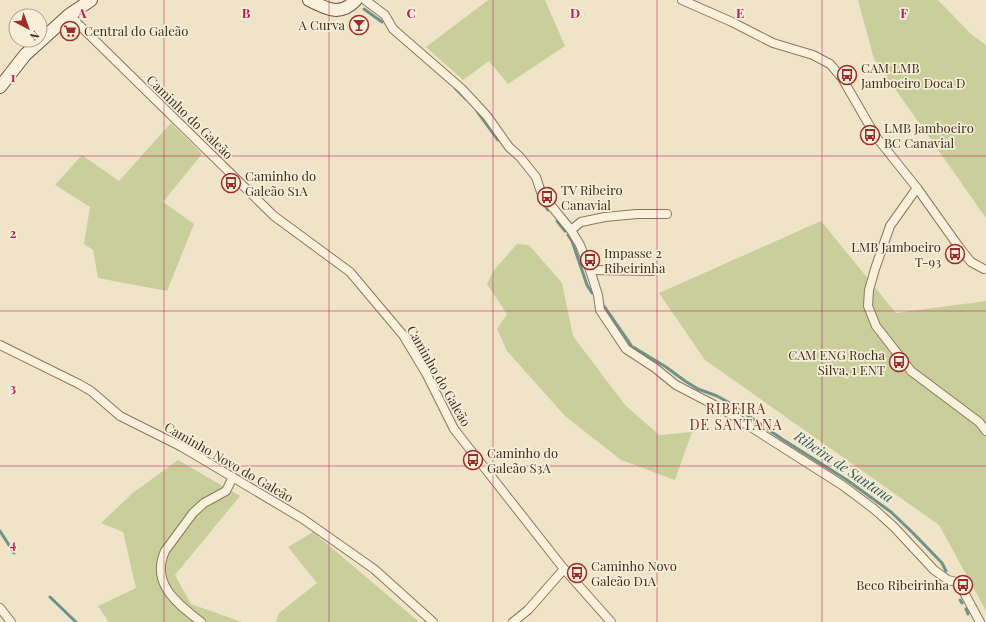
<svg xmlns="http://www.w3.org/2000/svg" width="986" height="622" font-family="'Playfair Display',serif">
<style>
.green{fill:#c9cf9b}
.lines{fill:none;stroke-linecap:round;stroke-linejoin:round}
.stream{stroke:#6f938a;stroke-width:3}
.minor-casing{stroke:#8d765c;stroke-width:10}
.secondary-casing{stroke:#6f573f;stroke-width:14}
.minor{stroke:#faf1dc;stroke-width:8}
.secondary{stroke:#faf1dc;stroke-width:12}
.grid{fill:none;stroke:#c2185b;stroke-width:1;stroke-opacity:0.55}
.labels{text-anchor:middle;stroke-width:3.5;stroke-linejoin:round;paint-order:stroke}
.poi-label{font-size:13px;fill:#3d2e20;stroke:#f7eed8;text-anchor:start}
.street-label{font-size:13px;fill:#3d2e20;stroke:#f7eed8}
.neighbourhood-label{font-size:14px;letter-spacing:1px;fill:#6b2e1e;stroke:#f7eed8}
.water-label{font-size:14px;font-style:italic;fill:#2f5d5a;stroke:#f7eed8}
.grid-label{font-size:13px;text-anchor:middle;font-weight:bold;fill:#c2185b;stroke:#f7eed8;stroke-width:3.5;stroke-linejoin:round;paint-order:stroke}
</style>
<rect width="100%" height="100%" fill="#f0e4c8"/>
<!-- green -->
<g class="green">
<polygon points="488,0 545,0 565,46 508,84 489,61 463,80 426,47"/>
<polygon points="858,0 938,0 971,34 986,45 986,218 874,59"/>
<polygon points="171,123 202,154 163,202 194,224 167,291 98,278 93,250 84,244 90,207 55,185 82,155 119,181"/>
<polygon points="821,221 896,313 986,301 986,611 939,525 705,360 659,293"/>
<polygon points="517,244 529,245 562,283 573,336 625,405 659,435 692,432 675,480 621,460 565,416 507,351 497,329 507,314 487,284 494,270"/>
<polygon points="178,460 240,496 175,575 191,604 242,622 107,622 108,621 98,606 136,588 123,532 101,523 134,492"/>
<polygon points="313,532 419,622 276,622 279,613 317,583 288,547"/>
</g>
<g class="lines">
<!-- stream -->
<g class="stream">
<polyline points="364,9 382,22"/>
<polyline points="455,88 466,99"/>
<polyline points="477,111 498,140"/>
<polyline points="543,203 548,210"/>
<polyline points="557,221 565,231"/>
<polyline points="568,235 572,241 587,285 592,293"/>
<polyline points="604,306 631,345"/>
<polyline points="633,347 666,367 685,381 698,389 717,396 728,402 782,439 847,480 891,512 913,533 942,563 946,571"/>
<polyline points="0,531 14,553"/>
<polyline points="50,597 76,622"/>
<polyline points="960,600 962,603"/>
<polyline points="966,609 968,614"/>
</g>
<!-- minor casing -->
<g class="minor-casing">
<g id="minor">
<polyline points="365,0 385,15 393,29 462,89 487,116 509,147 520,157 536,177 541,192 553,208 571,230 580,245 590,270 598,295 600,310 626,349 655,368 676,385 724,410 842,485 874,509 894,527 934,570 948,580 956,582 961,587 980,622"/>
<polyline points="682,0 732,22 773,43 813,55 830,64 842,78 868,123 877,138 917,188 959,247 971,262 984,269"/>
<polyline points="69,15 274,216 350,272 403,335 427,375 454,429 564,569 611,622"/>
<polyline points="917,188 890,226 875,269 869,290 868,306 876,326 911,371 979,422 986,431"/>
<polyline points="571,230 581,222 605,217 637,214 667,214"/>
<polyline points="590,270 653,271"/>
<polyline points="0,345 79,384 91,391 120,416 182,447 303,519 374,569 433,622"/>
<polyline points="0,608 11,622"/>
<path d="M201,622C178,604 150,584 165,551L193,513L204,503L226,491L233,477"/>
<polyline points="513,622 528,610 564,569"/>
</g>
</g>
<!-- secondary casing -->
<g class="secondary-casing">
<g id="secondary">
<path d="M309,0C327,9 340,17 356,0"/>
<polyline points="0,87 25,55 69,15 91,0"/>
</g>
</g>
<!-- minor -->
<use href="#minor" class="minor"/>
<!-- secondary -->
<use href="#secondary" class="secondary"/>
</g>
<!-- grid -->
<path class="grid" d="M164,0V622M329,0V622M493,0V622M657,0V622M822,0V622M0,156H986M0,311H986M0,466H986"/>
<!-- icons -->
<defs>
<g id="bar-ring" transform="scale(1)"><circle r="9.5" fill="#f7eed8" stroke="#9e2a2b" stroke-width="1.5"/><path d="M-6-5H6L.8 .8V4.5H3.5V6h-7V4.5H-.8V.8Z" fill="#9e2a2b"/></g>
<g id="supermarket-ring" transform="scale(1)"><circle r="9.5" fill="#f7eed8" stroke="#9e2a2b" stroke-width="1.5"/><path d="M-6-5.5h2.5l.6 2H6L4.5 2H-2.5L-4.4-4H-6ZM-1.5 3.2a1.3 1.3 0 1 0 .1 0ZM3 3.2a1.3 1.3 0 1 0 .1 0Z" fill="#9e2a2b"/></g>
<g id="bus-ring" transform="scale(1)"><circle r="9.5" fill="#f7eed8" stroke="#9e2a2b" stroke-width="1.5"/><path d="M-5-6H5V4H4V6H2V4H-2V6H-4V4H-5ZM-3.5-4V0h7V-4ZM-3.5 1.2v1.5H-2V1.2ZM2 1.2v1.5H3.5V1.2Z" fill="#9e2a2b"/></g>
</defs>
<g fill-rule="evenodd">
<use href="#bar-ring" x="359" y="25"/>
<use href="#supermarket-ring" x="70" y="31"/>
<use href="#bus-ring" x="847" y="75"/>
<use href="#bus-ring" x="870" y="135"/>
<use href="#bus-ring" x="231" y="183"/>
<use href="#bus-ring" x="547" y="197"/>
<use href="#bus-ring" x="955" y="254"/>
<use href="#bus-ring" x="590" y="260"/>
<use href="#bus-ring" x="899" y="362"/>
<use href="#bus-ring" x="473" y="460"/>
<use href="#bus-ring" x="577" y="573"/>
<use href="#bus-ring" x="963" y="585"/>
</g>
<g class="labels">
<!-- poi labels -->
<g class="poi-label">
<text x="345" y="30" text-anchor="end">A Curva</text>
<text x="84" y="36">Central do Galeão</text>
<text x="861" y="73">CAM LMB<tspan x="861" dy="15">Jamboeiro Doca D</tspan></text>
<text x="884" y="133">LMB Jamboeiro<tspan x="884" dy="15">BC Canavial</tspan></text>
<text x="245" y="181">Caminho do<tspan x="245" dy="15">Galeão S1A</tspan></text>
<text x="561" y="195">TV Ribeiro<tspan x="561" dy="15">Canavial</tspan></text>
<text x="941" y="252" text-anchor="end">LMB Jamboeiro<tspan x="941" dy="15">T-93</tspan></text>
<text x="604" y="258">Impasse 2<tspan x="604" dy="15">Ribeirinha</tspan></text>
<text x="885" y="360" text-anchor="end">CAM ENG Rocha<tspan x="885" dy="15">Silva, 1 ENT</tspan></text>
<text x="487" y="458">Caminho do<tspan x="487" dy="15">Galeão S3A</tspan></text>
<text x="591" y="571">Caminho Novo<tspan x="591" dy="15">Galeão D1A</tspan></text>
<text x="949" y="590" text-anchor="end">Beco Ribeirinha</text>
</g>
<!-- street labels -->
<g class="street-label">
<text transform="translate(190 117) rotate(44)" y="5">Caminho do Galeão</text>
<text transform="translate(439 376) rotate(60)" y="5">Caminho do Galeão</text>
<text transform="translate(229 462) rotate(30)" y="5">Caminho Novo do Galeão</text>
</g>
<!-- neighbourhood labels -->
<g class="neighbourhood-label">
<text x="736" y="414">RIBEIRA<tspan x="736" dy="16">DE SANTANA</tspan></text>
</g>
<!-- water labels -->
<g class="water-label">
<text transform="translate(844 467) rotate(34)" y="5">Ribeira de Santana</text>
</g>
</g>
<g class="grid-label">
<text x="82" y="18">A</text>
<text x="246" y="18">B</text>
<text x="411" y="18">C</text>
<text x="575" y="18">D</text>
<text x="740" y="18">E</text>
<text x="904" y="18">F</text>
<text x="13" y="82">1</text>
<text x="13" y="238">2</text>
<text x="13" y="393">3</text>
<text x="13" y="549">4</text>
</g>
<!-- north arrow -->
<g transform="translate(28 28) rotate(139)"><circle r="19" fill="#f7eed8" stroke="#ada18e"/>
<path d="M0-3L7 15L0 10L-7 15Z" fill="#9e2a2b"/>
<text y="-6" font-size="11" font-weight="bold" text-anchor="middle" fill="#3d2e20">N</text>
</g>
</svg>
